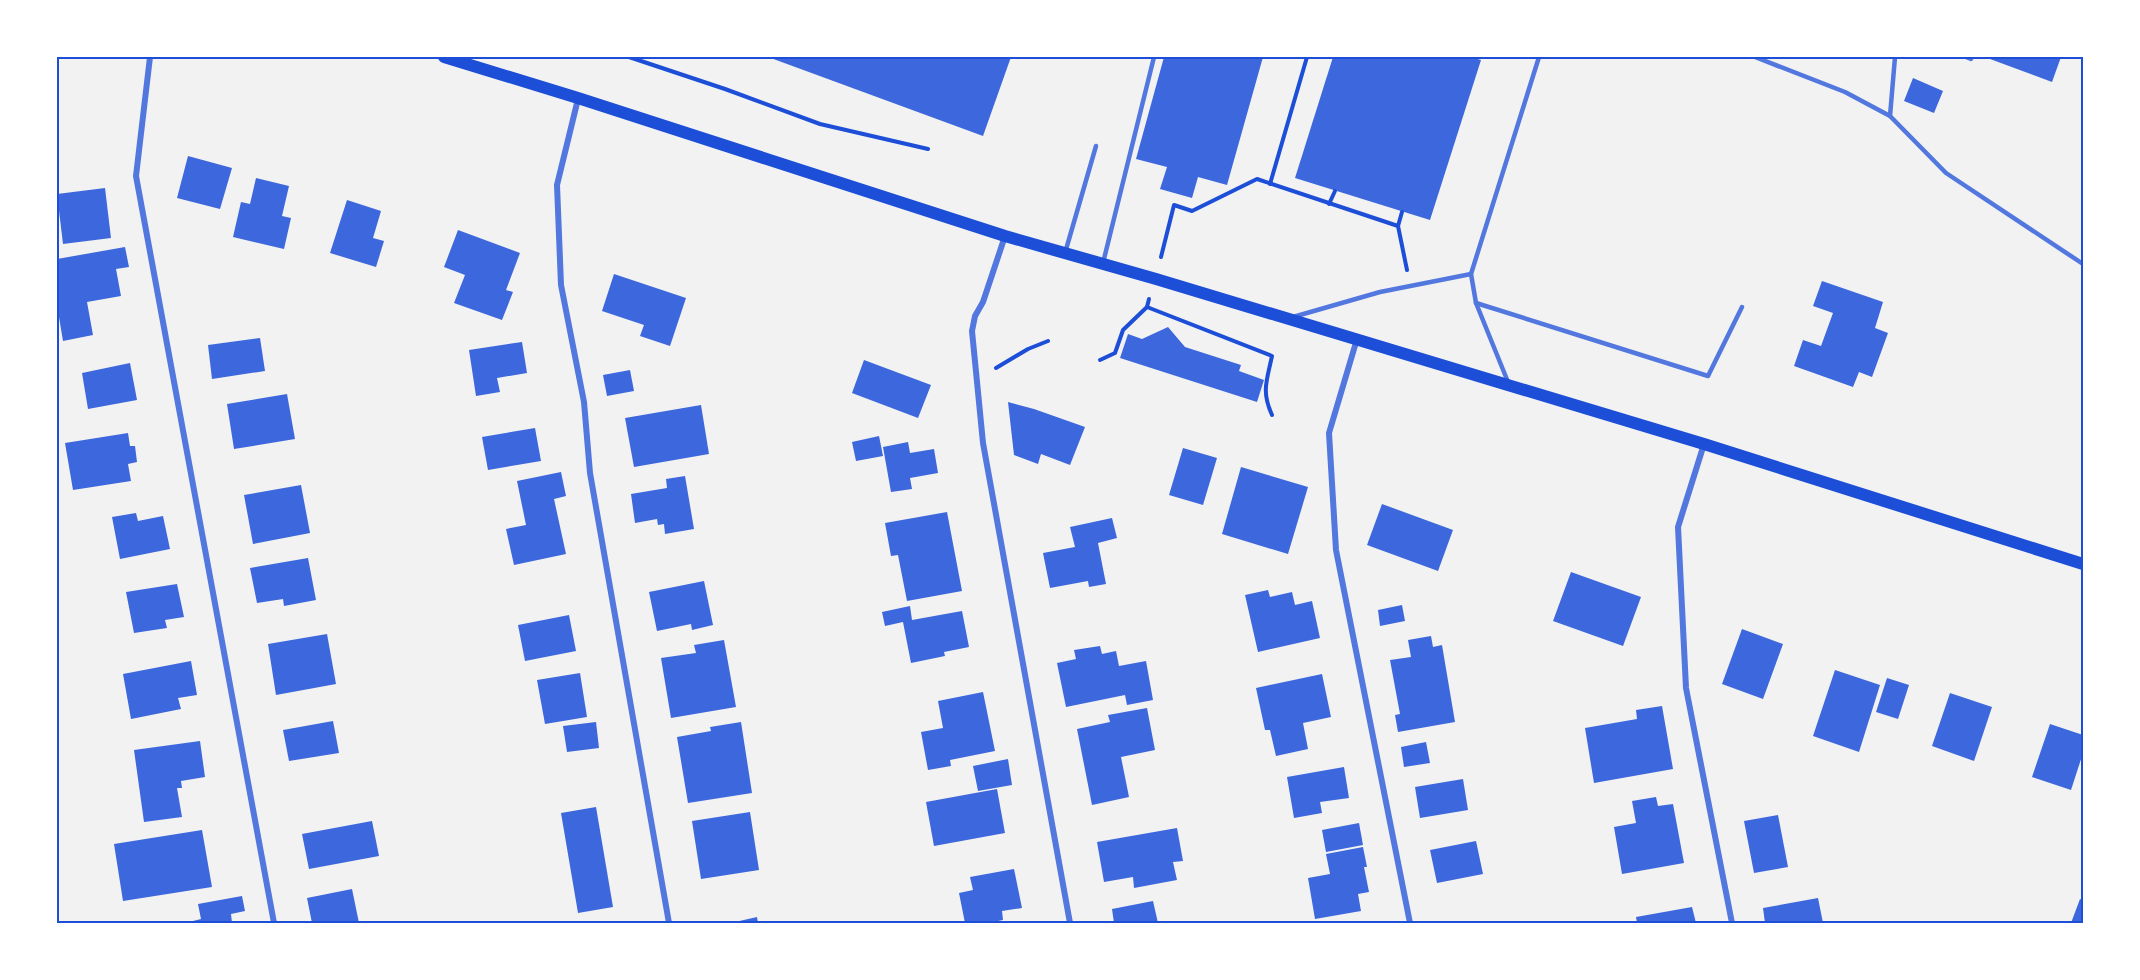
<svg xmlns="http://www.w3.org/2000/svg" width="2140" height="980" font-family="Inter,sans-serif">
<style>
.building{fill:#3d67dc}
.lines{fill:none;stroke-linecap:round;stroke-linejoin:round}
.path{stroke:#1d4ed8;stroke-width:4}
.service{stroke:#5277de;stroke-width:4.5}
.minor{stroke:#5277de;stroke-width:6}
.secondary{stroke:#1d4ed8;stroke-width:12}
.neatline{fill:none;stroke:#1d4ed8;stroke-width:2}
</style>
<rect width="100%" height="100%" fill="#f2f2f2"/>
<!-- building -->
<g class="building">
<polygon points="768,57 1011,57 983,136"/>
<polygon points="1164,57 1263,57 1227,185 1198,177 1192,198 1160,189 1167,167 1136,159"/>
<polygon points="1333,57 1471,57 1481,60 1430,220 1295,178"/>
<polygon points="1991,57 2061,57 2052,82 1990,59"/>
<polygon points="1913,78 1943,91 1934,113 1904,101"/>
<polygon points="188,156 232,168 220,209 177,198"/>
<polygon points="256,178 289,186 282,216 291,218 284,249 233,237 241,202 250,204"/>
<polygon points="105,188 111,238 63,244 57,194"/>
<polygon points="347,200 381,211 373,238 384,241 376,267 330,253"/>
<polygon points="458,230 520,253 506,290 513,292 502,320 454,303 465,275 444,267"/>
<polygon points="125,247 129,267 116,269 121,296 87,302 93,335 63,341 57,305 57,259"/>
<polygon points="614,274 686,298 670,346 640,336 644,325 602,311"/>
<polygon points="1822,281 1883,302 1875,328 1888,333 1872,377 1859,372 1853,387 1794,366 1803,340 1821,346 1833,313 1813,306"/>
<polygon points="1168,327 1185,347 1241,365 1239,371 1264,380 1257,402 1120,358 1128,334 1142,339"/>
<polygon points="260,338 265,371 212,379 208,345"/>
<polygon points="522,342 527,373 497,378 500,392 476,396 469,350"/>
<polygon points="864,360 931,385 918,418 852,393"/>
<polygon points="130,363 137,400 88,409 82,373"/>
<polygon points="630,370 634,391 607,396 603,375"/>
<polygon points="287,394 295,439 234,449 227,404"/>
<polygon points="1008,402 1034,409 1085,427 1070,465 1041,454 1038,464 1014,455"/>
<polygon points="701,405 709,454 634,467 625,418"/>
<polygon points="535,428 541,461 488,470 482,437"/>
<polygon points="128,433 130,446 135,446 137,462 128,464 131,481 73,490 65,443"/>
<polygon points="879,436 883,456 856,461 852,442"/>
<polygon points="908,442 910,453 934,449 938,473 910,478 912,489 891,492 883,447"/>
<polygon points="1183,448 1217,458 1203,505 1169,495"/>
<polygon points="1241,467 1308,487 1288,554 1222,534"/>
<polygon points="561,472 566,496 554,499 566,554 514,565 506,529 526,525 517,481"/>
<polygon points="685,476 694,529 665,534 664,524 658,525 657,519 635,523 631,494 667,488 666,479"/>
<polygon points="301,485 310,533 253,544 244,495"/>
<polygon points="1382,504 1453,530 1438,571 1367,545"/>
<polygon points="947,512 962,591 907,601 898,555 891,556 885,523"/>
<polygon points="136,513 138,521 163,516 170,549 120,559 112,517"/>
<polygon points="1112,518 1117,538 1098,543 1106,584 1089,587 1088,581 1050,588 1043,553 1075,547 1070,527"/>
<polygon points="308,558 316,600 284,606 283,599 257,603 250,568"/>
<polygon points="1571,572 1641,597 1623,646 1553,621"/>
<polygon points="704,581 713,625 692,630 691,624 657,631 649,592"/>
<polygon points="177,584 184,617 165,620 167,628 134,633 126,592"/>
<polygon points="1268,590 1270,597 1292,592 1295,605 1312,601 1320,638 1258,652 1245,595"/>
<polygon points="1402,605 1405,621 1380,626 1378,610"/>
<polygon points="910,606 912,620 962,611 969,647 944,652 945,656 911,663 903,622 885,626 882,612"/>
<polygon points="569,615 576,651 525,661 518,625"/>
<polygon points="1742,629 1783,644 1763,699 1722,684"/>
<polygon points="327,634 336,684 276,695 268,644"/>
<polygon points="1431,636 1433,647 1442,645 1455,722 1398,732 1395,715 1400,714 1390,660 1411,657 1408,640"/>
<polygon points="724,640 736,707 671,718 661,658 696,653 694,645"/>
<polygon points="1100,646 1102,654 1116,651 1119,666 1146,661 1153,700 1127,705 1125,695 1066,707 1057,663 1076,659 1074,650"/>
<polygon points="191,661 197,695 178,698 181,709 131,719 123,674"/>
<polygon points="1835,670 1880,685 1859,752 1813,736"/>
<polygon points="580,673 587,717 545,724 537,680"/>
<polygon points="1322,674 1331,717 1303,723 1308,749 1276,756 1270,730 1265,730 1256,688"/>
<polygon points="1887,678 1909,685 1898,719 1876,712"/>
<polygon points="983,692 995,751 950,760 951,766 928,770 921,732 943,728 938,701"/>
<polygon points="1950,693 1992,707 1974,761 1932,746"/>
<polygon points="1662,706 1673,769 1594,783 1585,728 1637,719 1636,710"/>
<polygon points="1147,708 1155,750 1121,757 1129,797 1092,805 1077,729 1110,722 1108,715"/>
<polygon points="333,721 339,753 289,761 283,730"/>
<polygon points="596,722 599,748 567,752 563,726"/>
<polygon points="741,722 752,793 688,803 677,737 711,731 710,727"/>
<polygon points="2050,724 2083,735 2083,753 2071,790 2032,777"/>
<polygon points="200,741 205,777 181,781 182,788 177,788 182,817 144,822 134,750"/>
<polygon points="1426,742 1430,763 1404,767 1401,747"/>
<polygon points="1008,759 1012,785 978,791 973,766"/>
<polygon points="1344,767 1349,798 1320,802 1322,813 1294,818 1287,777"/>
<polygon points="1463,779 1468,810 1420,818 1415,787"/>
<polygon points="997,789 1005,833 934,846 926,802"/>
<polygon points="1656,797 1658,806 1673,804 1684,863 1622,874 1614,827 1636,823 1632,801"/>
<polygon points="596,807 613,907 578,913 561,813"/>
<polygon points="750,812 759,870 701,879 692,821"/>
<polygon points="1778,815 1788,867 1754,873 1744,821"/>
<polygon points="372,821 379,856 309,869 302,834"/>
<polygon points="1359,823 1363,845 1326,852 1322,830"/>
<polygon points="1177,828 1183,861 1173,862 1177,880 1134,888 1133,877 1104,882 1097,842"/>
<polygon points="202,830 212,887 123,901 114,844"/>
<polygon points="1476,841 1483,874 1437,883 1430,850"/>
<polygon points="1363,847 1367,867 1364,867 1369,892 1358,894 1361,911 1315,919 1308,878 1330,874 1326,854"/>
<polygon points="1014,869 1022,908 1002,911 1003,920 988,923 965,923 959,893 973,890 970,877"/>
<polygon points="352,889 359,923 312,923 307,898"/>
<polygon points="242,896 245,911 231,914 232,923 185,923 201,919 198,904"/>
<polygon points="1818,898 1823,923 1765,923 1763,908"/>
<polygon points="2080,899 2083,900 2083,923 2071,923"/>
<polygon points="1153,901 1158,923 1114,923 1112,909"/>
<polygon points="1692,907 1696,923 1637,923 1636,917"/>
<polygon points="757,917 758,923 735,923 735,922"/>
</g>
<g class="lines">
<!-- path -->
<g class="path">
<polyline points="629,57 725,89 820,124 928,149"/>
<polyline points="1270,184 1307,57"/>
<polyline points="1329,204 1335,191"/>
<polyline points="1398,226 1402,212"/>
<polyline points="1161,257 1174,205 1192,211 1257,179 1398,226 1407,270"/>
<path d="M1147,307L1272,356C1267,380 1261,391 1272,415"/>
<polyline points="1100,360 1115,353 1123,330 1147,307 1149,299"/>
<polyline points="996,368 1028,349 1048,341"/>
</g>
<!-- service -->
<g class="service">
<polyline points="1755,57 1845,92 1890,116 1946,173 2083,264"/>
<polyline points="1966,57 1971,59"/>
<polyline points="1890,116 1895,57"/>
<polyline points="1065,253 1096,146"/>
<polyline points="1103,263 1154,57"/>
<polyline points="1476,303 1708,376 1742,307"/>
<polyline points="1293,317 1380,292 1471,274"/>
<polyline points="1508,382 1476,303 1471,274 1539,57"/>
</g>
<!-- minor -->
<g class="minor">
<polyline points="150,57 136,176 274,923"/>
<polyline points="578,99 557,185 561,285 584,402 590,473 669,923"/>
<polyline points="1005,236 983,302 975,316 972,331 983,443 1070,923"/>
<polyline points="1357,339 1329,433 1336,550 1410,923"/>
<polyline points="1704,444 1678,527 1686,688 1732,923"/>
</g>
<!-- secondary -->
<polyline class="secondary" points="444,57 578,98 1005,236 1156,279 1704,444 2083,564"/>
</g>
<!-- border -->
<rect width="2140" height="980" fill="none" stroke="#ffffff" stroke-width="117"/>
<rect x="58" y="58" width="2024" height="864" class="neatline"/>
</svg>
